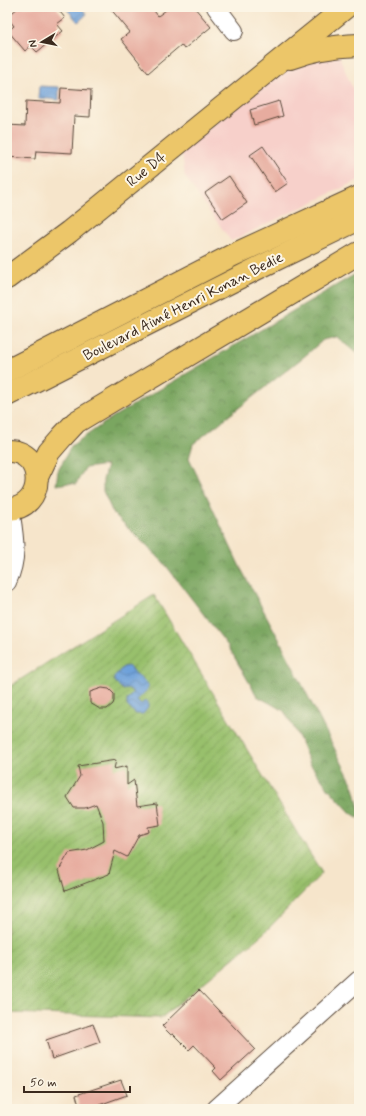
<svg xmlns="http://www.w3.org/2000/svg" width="366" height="1116" font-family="Mynerve,sans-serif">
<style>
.built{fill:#f7d0ca}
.forest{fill:url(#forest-crowns);stroke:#5a683f}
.garden{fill:url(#garden-furrows);stroke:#6a7545}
.water{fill:url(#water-waves);stroke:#54667c}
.building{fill:#e7ac9f}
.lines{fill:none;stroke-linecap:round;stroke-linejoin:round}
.minor-casing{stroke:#574638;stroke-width:20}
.major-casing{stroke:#574638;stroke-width:24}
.highway-casing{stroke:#574638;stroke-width:24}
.minor{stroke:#fff;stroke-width:18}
.major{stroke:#ecc669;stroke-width:22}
.highway{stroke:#ecc669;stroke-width:22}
.labels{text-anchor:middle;stroke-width:4;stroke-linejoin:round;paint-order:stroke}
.street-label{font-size:15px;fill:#3b2a1e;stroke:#fcf5e5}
</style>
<defs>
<pattern id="forest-crowns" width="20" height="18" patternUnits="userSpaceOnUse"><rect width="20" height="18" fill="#7aa660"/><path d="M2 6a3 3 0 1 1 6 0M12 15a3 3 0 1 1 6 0" fill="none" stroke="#65874f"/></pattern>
<pattern id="garden-furrows" width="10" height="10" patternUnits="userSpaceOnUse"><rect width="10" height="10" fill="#98c06c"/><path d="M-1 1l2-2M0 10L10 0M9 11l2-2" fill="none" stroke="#7d9c58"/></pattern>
<pattern id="water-waves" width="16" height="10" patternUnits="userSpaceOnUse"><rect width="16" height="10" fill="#6ea1da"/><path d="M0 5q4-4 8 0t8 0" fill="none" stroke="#5c83b0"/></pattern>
</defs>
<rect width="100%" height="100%" fill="#fcf5e5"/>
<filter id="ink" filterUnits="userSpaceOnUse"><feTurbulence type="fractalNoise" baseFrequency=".025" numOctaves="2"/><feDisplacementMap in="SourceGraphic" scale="8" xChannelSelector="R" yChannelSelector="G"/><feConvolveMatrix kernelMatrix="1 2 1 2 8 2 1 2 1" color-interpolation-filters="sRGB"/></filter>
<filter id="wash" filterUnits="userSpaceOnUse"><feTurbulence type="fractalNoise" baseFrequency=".012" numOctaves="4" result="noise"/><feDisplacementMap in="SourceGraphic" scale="16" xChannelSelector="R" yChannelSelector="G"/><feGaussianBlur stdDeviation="0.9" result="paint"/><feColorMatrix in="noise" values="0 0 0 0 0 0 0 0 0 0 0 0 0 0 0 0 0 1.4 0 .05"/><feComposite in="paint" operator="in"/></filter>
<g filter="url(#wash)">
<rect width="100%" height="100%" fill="#f6e5cb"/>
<!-- built -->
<polygon class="built" points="337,51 359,104 359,180 231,241 185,177 182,152 270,75"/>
<!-- forest -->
<polygon class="forest" points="359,272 359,351 356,353 337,337 323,340 306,355 193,444 189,458 240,567 280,641 354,787 359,808 359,818 351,813 328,788 310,764 297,733 284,711 257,696 228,646 164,563 113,513 103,491 103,480 107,465 85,468 76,484 68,483 56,485 58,471 71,446 113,417"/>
<!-- garden -->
<polygon class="garden" points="154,595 302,841 322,873 265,932 161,1018 7,1013 7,688"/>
<!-- water -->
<g class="water">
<polygon points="65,7 81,7 87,14 78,22"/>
<polygon points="39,86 59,87 59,100 38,98"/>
<polygon points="128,666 148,685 148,689 137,700 141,704 146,700 148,703 148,708 143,714 136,714 127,706 127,700 132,694 132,691 128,688 123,690 114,681 114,677 123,667"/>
</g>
<g id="blocks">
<!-- building -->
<g class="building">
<polygon points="19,7 56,7 65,18 57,24 63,31 37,52 31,46 25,51 8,31 14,26 7,17"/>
<polygon points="109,7 151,7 158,16 170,7 194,7 211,27 184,49 181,45 148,73 121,39 130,32"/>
<polygon points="61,88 91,90 90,117 74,116 72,153 36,151 35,159 7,157 7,125 25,126 26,101 60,103"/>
<polygon points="279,101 283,116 254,125 250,110"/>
<polygon points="263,146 288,183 275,192 250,155"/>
<polygon points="229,176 247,203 223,219 205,193"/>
<polygon points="102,688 109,689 114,694 114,701 113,704 107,709 100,709 90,703 90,692"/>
<polygon points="116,760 114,769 127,766 127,785 134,780 137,806 157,803 160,825 148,827 149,832 139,835 127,857 115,851 109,874 65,891 59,870 69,853 87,850 104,841 103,822 96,804 85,808 74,808 67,797 80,776 78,766"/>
<polygon points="199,990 255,1049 221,1080 213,1071 216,1068 194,1045 189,1050 173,1034 171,1035 162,1026"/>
<polygon points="93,1024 100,1042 52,1059 46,1040"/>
<polygon points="121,1080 127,1095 88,1109 80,1109 76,1095"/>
</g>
</g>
</g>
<g filter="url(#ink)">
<use href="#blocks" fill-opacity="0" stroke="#574638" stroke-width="1"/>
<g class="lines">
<!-- minor casing -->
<g class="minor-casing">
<g id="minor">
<polyline points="216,7 234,31"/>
<path d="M7,582C19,557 14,535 10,509"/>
<polyline points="216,1109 359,980"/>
</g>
</g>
<!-- major casing -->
<g class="major-casing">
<g id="major">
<path d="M290,58C313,49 334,46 359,45"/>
<polyline points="7,278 69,232 346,7"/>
<path d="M7,451C47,450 46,510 7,509"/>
</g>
</g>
<!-- highway casing -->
<g class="highway-casing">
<g id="highway">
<polyline points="7,371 233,255 359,197"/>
<polyline points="7,395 256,269 359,219"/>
<polyline points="37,477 49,452 62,437 76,422 359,253"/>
</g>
</g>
<!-- minor -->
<use href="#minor" class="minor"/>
<!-- major -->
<use href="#major" class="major"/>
<!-- highway -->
<use href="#highway" class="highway"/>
</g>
</g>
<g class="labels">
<!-- street labels -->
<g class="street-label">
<text transform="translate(146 169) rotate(-39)" y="5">Rue D4</text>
<text transform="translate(183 306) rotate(-27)" y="5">Boulevard Aimé Henri Konan Bedie</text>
</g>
</g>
<!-- margin -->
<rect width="366" height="1116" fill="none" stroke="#fcf5e5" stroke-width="24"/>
<!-- north arrow -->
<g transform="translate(42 42) rotate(260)" stroke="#fcf5e5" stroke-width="3" paint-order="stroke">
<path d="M0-3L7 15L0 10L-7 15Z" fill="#3b2a1e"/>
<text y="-6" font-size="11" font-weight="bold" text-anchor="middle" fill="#3b2a1e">N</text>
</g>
<!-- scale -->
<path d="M24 1086v6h106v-6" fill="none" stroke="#3b2a1e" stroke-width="2"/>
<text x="30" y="1086" font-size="12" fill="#3b2a1e" stroke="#fcf5e5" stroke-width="3" paint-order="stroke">50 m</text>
</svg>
